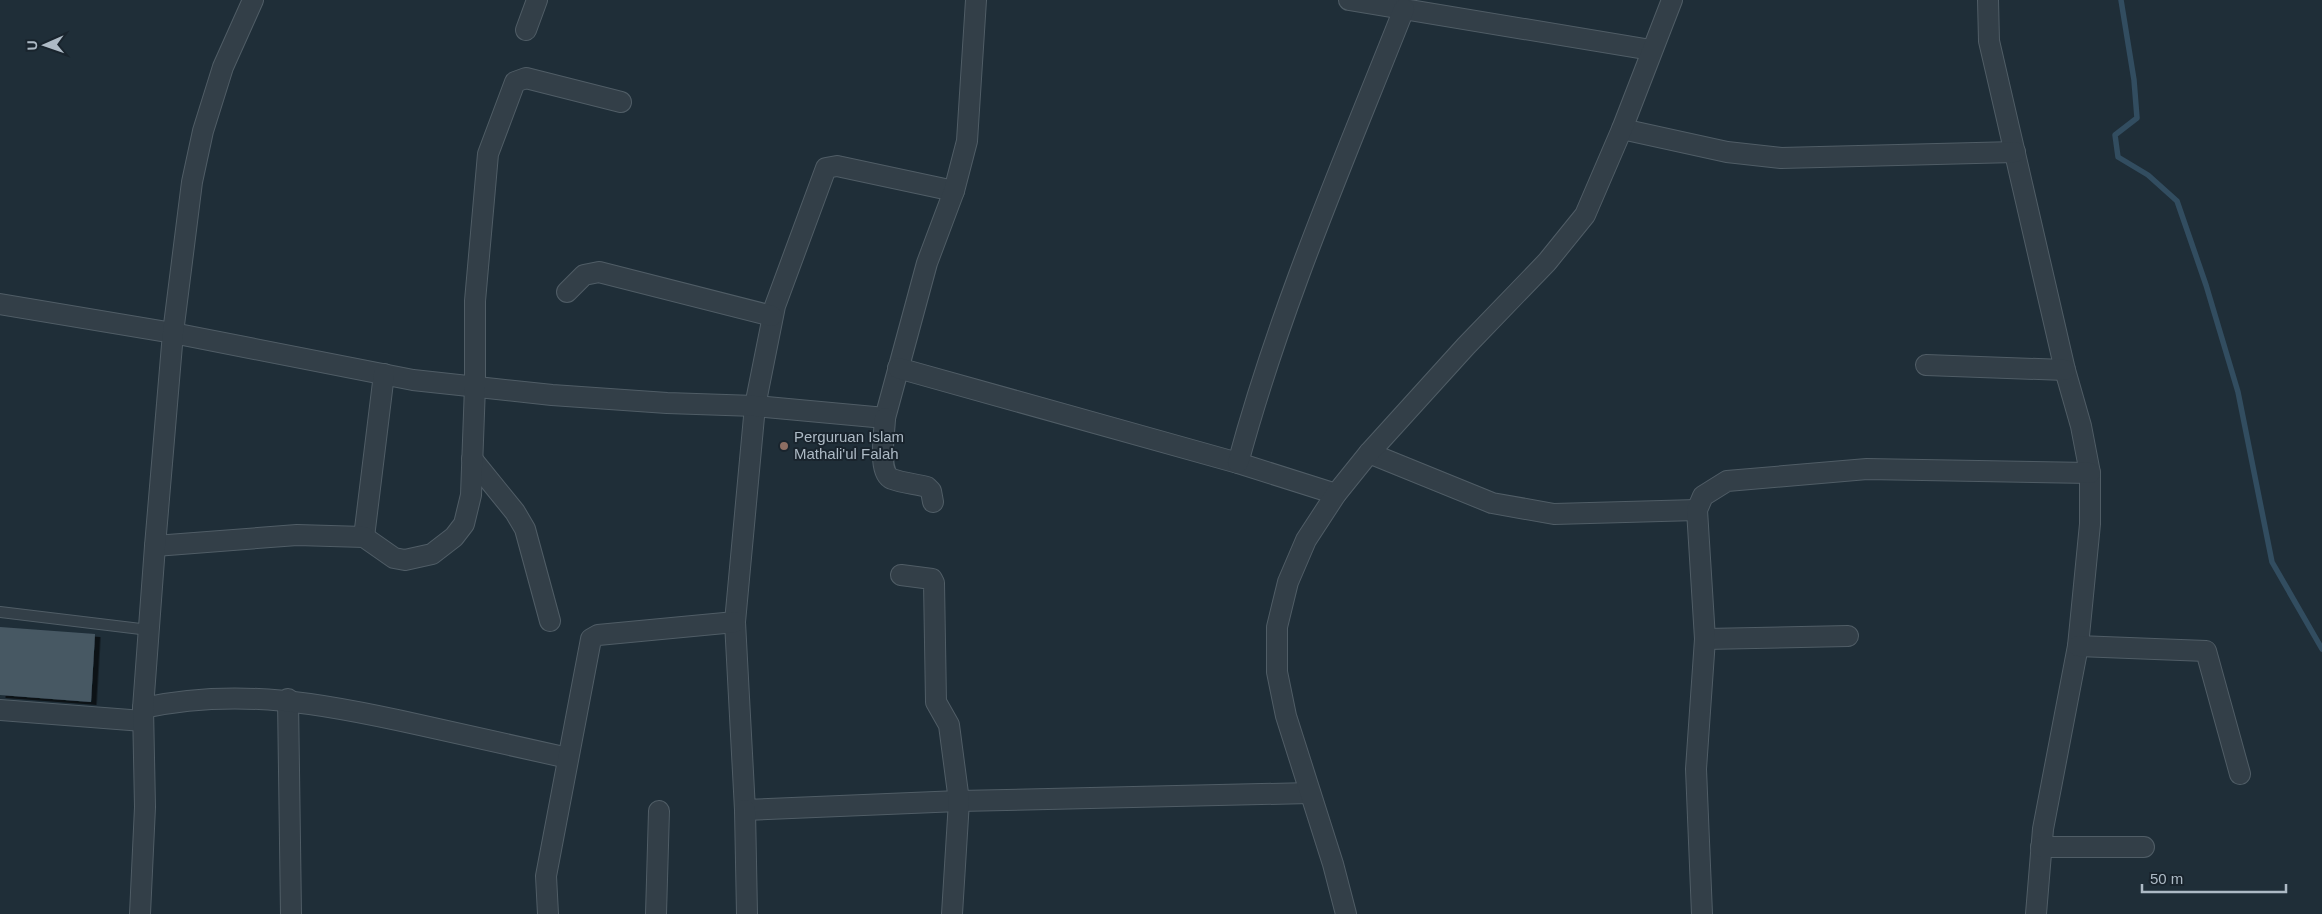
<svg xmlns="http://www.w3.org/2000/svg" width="2322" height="914" font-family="Helvetica,sans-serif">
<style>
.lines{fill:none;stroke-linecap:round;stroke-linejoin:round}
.stream{stroke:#324d60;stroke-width:5.5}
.building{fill:#475864;filter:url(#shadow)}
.lane-casing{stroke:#505d66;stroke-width:12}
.street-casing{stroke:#505d66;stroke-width:22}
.lane{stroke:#333f48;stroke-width:10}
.street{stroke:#333f48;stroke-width:20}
.education-dot{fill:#8d6e63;stroke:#19242d;stroke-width:2}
.labels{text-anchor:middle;stroke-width:4;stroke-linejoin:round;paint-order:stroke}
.poi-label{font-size:15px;fill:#adbac5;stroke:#19242d;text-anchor:start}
</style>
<defs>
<filter id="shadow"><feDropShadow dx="5.5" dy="3" stdDeviation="0" flood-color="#0009"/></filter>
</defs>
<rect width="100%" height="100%" fill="#1f2e38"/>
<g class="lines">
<!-- stream -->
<polyline class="stream" points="2121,0 2134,80 2137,118 2115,135 2118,157 2148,175 2177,201 2206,285 2238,392 2272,562 2322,649"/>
</g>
<!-- building -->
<polygon class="building" points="0,627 95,634 91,702 0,695"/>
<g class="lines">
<!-- lane casing -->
<g class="lane-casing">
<polyline id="lane" points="0,612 149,630"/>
</g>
<!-- street casing -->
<g class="street-casing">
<g id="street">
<polyline points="1349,0 1651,50"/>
<polyline points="1988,0 1989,41 2065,370 2081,426 2090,473 2090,524 2078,646 2043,829 2036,914"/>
<polyline points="526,30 537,0"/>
<polyline points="1622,129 1727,152 1781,158 2015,152"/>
<polyline points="954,191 837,166 826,168 775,306 755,406 735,622 745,810 959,801 1310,793"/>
<polyline points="567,292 584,275 599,272 772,316"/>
<polyline points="0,304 173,333 413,380 552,395 667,403 755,406 885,418 927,263 954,191 967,141 976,0"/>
<polyline points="1926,365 2065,370"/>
<polyline points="898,368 1238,463 1336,494"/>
<path d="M885,418C885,431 877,473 892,479C903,483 916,484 927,487L931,491L933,502"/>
<polyline points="1369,453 1492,503 1554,514 1697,510"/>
<polyline points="472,459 515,512 525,529 550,621"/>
<path d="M1238,463C1280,307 1345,158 1404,9"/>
<polyline points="364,537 384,374"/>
<polyline points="155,546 297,535 364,537 394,558 405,560 432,554 454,537 464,524 471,495 475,386 475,301 488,154 515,82 526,78 621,102"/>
<polyline points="901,575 932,579 934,583 936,702 949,725 959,801 952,914"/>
<polyline points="1705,639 1848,636"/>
<polyline points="2078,646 2206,651 2240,774"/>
<polyline points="288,699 291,914"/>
<path d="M143,708C240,687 326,704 420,725C470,736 519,747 568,758"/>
<polyline points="0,710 143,721"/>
<polyline points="745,810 747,914"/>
<polyline points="2041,847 2144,847"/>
<polyline points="140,914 145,807 143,708 155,546 173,333 192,182 203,131 223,67 253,0"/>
<polyline points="548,914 546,876 591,639 598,635 735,622"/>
<polyline points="656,914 659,811"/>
<polyline points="1346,914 1333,864 1286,716 1277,672 1277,627 1288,582 1306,540 1336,494 1369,453 1466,346 1547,262 1585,215 1622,129 1672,0"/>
<polyline points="1702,914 1696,769 1705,639 1697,510 1703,496 1727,481 1867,469 2090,473"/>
</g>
</g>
<!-- lane -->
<use href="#lane" class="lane"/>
<!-- street -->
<use href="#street" class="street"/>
</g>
<!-- markers -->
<circle class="education-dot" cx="784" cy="446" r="5"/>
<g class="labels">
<!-- poi labels -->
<g class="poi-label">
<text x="794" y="442">Perguruan Islam<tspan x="794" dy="17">Mathali'ul Falah</tspan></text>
</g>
</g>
<!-- north arrow -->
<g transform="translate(45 45) rotate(268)" stroke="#19242d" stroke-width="4" paint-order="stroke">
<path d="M0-4L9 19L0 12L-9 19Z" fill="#adbac5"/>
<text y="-8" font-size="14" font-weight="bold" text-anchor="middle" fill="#adbac5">U</text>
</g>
<!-- scale -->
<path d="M2142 884v8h144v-8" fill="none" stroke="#adbac5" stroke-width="2.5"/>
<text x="2150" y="884" font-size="15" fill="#adbac5" stroke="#19242d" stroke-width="4" paint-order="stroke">50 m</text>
</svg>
